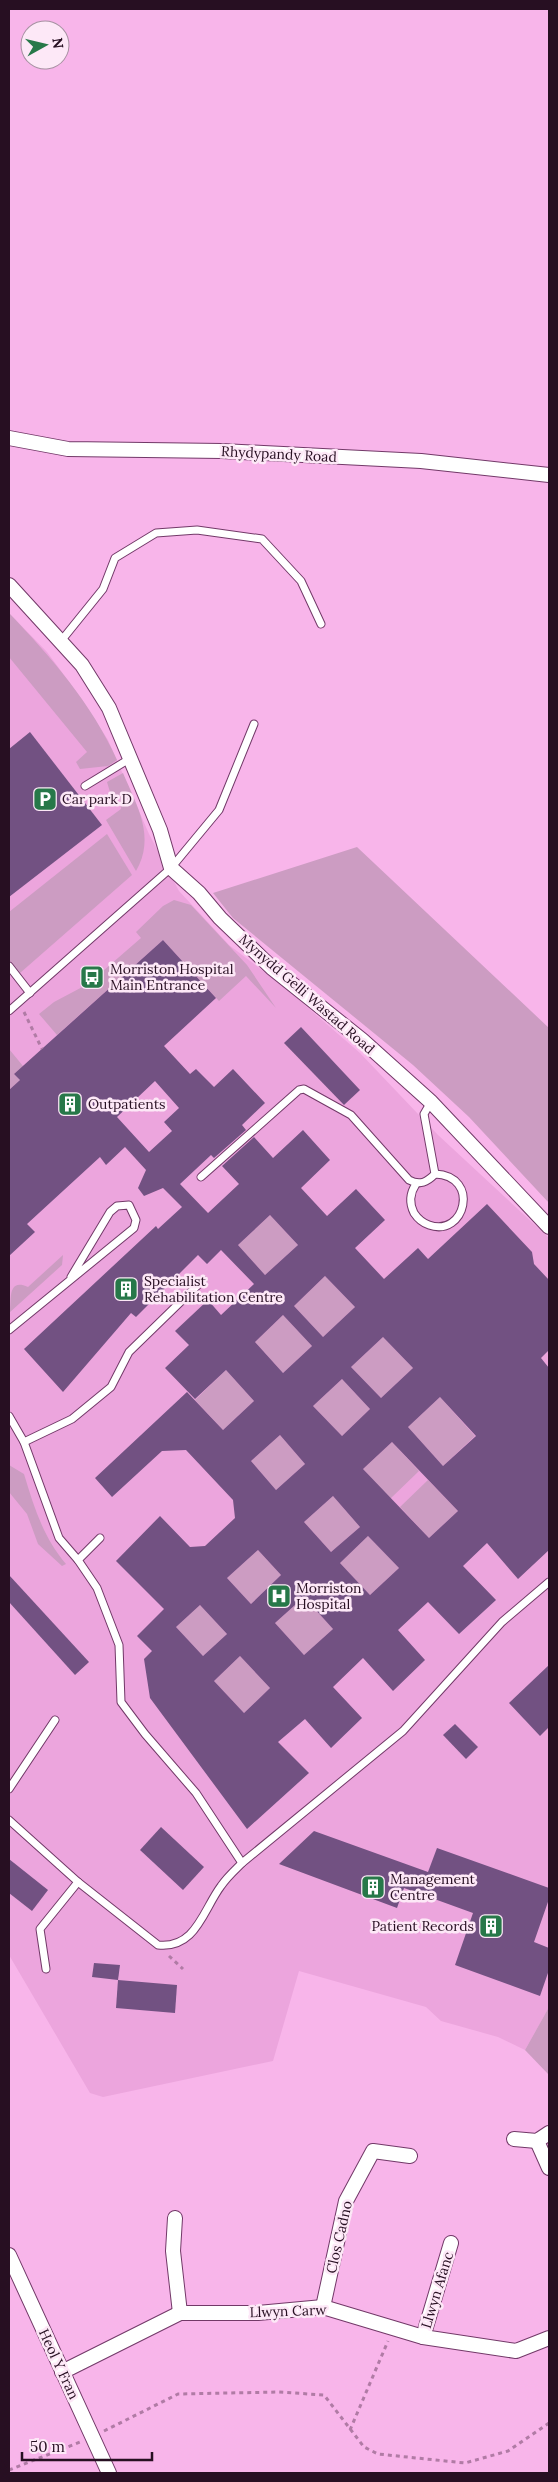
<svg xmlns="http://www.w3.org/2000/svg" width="558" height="2482" font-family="Lora,serif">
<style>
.built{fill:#eca5dd}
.green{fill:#cc9cc2}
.building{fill:#725182;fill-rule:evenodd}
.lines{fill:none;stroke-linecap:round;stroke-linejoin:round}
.lane-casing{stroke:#723968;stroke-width:9}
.street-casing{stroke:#723968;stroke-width:16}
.path{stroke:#b07ba5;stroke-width:3;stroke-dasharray:4 4;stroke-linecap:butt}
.lane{stroke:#fff;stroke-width:7}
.street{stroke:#fff;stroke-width:14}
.labels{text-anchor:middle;stroke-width:5;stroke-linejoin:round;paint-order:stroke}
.street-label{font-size:14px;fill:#270f22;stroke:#fde8f7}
.poi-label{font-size:14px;fill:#270f22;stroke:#fde8f7;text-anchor:start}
</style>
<rect width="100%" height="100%" fill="#f8b5ea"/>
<!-- built -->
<polygon class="built" points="9,613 47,652 81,698 108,740 149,834 179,891 229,945 284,987 360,1053 438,1135 549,1238 549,2007 525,2050 498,2037 441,2021 426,2007 299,1971 273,2061 103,2097 90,2093 9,1955"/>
<!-- green -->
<g class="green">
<path d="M9,613C51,657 92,704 117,760L108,766L80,769L76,762L87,752L9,657Z"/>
<path d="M123,773C137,806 156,837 136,871L106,820L121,809L120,795H115L110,792L107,782Z"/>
<polygon points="107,834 132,875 20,973 9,960 9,912"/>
<polygon points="357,847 549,1028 549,1203 469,1117 413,1065 233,918 213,893"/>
<polygon points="174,900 191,905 247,965 276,1008 246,976 219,1001 163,940 57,1035 39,1014 54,1002 88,984 141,938 136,932 163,906"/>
<polygon points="9,1049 23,1066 14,1074 20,1080 9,1090"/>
<polygon points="270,1215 298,1245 265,1275 238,1245"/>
<path d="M63,1255L62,1265L9,1313C13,1305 5,1277 28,1287Z"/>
<polygon points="325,1276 355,1307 323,1337 294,1306"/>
<polygon points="283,1315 312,1346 283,1373 255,1342"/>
<polygon points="383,1337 413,1368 381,1398 351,1367"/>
<polygon points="226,1370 254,1401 223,1430 195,1400"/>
<polygon points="342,1379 370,1409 342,1436 313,1406"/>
<polygon points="440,1397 475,1436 443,1466 408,1427"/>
<polygon points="280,1435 305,1464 276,1490 251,1461"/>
<polygon points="392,1442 419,1471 390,1499 363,1469"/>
<path d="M9,1465L24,1474C34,1507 43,1537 66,1564L62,1566L38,1544L27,1514L9,1492Z"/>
<polygon points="428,1480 458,1511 429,1538 400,1507"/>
<polygon points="333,1496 360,1527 331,1552 304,1522"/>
<polygon points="368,1536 399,1568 370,1595 340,1563"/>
<polygon points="258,1550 281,1575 251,1604 227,1578"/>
<polygon points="304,1597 333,1629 304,1655 275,1623"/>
<polygon points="200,1605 227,1634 203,1656 176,1627"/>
<polygon points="240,1656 270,1688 244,1713 214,1681"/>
<polygon points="549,2007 549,2075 525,2050"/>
</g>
<!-- building -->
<g class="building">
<polygon points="30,732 102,825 9,897 9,749"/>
<path d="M163,940L216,998L164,1046L190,1074L196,1069L214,1087L233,1069L265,1103L242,1125L246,1130L214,1158L211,1155L180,1184L208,1213L239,1184L222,1166L254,1137L273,1158L303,1130L330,1160L301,1188L327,1216L356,1189L385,1220L355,1248L384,1279L418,1248L428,1259L487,1204L532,1252L534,1264L549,1280V1350L541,1358L549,1368V1550L518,1579L487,1543L463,1566L496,1600L459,1634L428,1602L398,1630L425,1660L393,1691L363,1658L333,1687L362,1718L331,1748L305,1719L278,1742L309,1773L247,1829L150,1698L144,1659L152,1651L137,1636L164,1609L116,1561L160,1516L190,1547L205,1546L235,1518L233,1500L186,1450L162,1451L112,1497L95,1478L187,1392L223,1430L254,1401L226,1370L195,1399L165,1368L189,1345L175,1331L208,1300L221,1315L254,1284L221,1250L207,1264L198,1255L136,1317L131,1313L63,1392L24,1349L156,1226L158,1229L182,1207L163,1188L144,1196L138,1188L146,1170L125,1147L106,1165L100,1157L27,1224L35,1232L9,1256V1090L20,1080L14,1074ZM155,1081L179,1108L164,1122L172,1131L149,1152L117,1117ZM270,1215L298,1245L265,1275L238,1245ZM325,1276L355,1307L323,1337L294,1306ZM283,1315L312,1346L283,1373L255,1342ZM383,1337L413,1368L381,1398L351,1367ZM342,1379L370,1409L342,1436L313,1406ZM440,1397L476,1436L443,1466L408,1427ZM280,1435L305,1464L276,1490L251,1461ZM392,1442L458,1511L429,1538L363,1469ZM333,1496L360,1527L331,1552L304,1522ZM368,1536L399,1568L370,1595L340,1563ZM258,1550L281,1575L251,1604L227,1578ZM304,1597L333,1629L304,1655L275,1623ZM200,1605L227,1634L203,1656L176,1627ZM240,1656L270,1688L244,1713L214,1681Z"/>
<polygon points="301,1027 360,1090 344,1105 284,1043"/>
<polygon points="9,1575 89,1662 75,1675 9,1602"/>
<polygon points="549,1665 549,1727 540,1736 509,1703"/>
<polygon points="455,1724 478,1747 466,1759 443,1735"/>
<polygon points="161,1827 204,1867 183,1890 140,1850"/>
<polygon points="314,1831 428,1872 437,1848 549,1888 549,1899 534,1942 549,1948 549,1970 540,1996 455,1965 473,1913 404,1888 397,1908 279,1864"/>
<polygon points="9,1859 48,1890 32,1911 9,1893"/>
<polygon points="94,1963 120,1965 118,1980 92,1977"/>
<polygon points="118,1980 177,1985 175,2013 116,2008"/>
</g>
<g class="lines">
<!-- lane casing -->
<g class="lane-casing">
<g id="lane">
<polyline points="61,641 103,589 115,558 156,533 197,530 262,539 301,581 321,624"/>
<polyline points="85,786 131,758"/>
<polyline points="9,966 30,993"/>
<polyline points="9,1011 171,868 219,810 254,724"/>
<path d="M201,1177L299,1090L304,1089L351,1115L409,1180C420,1186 427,1182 435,1174L424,1114L431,1102"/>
<path d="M416,1184C410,1193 409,1203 414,1213C418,1219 423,1223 429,1225C465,1238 481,1176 435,1174"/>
<polyline points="9,1330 134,1228 136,1220 129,1205 117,1206 110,1212 71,1277"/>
<polyline points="9,1416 24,1442 59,1538 78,1560"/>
<polyline points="24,1442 72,1419 111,1387 129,1352 203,1280"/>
<polyline points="100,1538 78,1560 97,1588 119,1645 121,1702 145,1734 196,1793 242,1863"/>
<polyline points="9,1789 55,1720"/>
<path d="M9,1820L78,1882L158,1945C196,1949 203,1910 221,1886C227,1877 235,1870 242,1863L403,1731L502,1622L549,1582"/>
<polyline points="46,1969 40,1929 78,1882"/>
</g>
</g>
<!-- street casing -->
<g class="street-casing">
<g id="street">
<polyline points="9,438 68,449 222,451 421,461 549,475"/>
<polyline points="9,585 82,665 109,708 160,830 171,868 199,893 220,918 272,968 362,1040 431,1102 549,1227"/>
<polyline points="514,2139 537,2141 549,2133"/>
<polyline points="537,2141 549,2168"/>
<polyline points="175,2218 173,2251 180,2313"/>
<polyline points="9,2255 109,2473"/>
<polyline points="323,2307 346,2201 373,2151 410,2156"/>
<polyline points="423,2337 451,2243"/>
<polyline points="62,2372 180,2313 258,2313 323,2307 423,2337 516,2351 549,2338"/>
</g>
</g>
<!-- path -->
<g class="path">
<polyline points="24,1012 42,1049"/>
<polyline points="169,1956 183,1969"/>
<polyline points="350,2430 388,2341"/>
<polyline points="104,2431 178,2394 279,2392 324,2395 364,2447 378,2454 465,2463 508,2451 549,2423"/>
<polyline points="9,2470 80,2442"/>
</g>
<!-- lane -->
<use href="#lane" class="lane"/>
<!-- street -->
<use href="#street" class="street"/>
</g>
<!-- icons -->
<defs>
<g id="parking-square" transform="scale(1.25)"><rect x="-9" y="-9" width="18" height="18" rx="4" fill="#277849" stroke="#fde8f7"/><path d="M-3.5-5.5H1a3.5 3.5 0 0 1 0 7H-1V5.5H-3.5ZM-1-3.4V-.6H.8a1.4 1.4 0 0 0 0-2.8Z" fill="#fff"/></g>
<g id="bus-square" transform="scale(1.25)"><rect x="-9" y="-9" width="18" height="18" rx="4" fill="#277849" stroke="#fde8f7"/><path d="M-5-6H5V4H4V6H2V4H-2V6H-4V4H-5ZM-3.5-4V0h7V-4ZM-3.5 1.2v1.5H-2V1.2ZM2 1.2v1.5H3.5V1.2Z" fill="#fff"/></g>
<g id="building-square" transform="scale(1.25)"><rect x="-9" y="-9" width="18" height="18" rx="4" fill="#277849" stroke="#fde8f7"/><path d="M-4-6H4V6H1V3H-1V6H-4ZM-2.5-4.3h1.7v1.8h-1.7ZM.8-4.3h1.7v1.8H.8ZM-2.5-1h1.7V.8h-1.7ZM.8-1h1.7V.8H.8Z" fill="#fff"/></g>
<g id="hospital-square" transform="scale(1.25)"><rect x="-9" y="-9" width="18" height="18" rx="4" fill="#277849" stroke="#fde8f7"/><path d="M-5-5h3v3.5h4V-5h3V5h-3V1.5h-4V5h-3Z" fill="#fff"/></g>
</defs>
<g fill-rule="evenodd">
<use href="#parking-square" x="45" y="799"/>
<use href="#bus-square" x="92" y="977"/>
<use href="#building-square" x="70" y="1104"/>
<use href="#building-square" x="126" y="1289"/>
<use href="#hospital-square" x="279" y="1596"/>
<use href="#building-square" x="373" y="1887"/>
<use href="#building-square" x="491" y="1926"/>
</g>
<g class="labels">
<!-- street labels -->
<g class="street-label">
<text transform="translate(279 454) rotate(3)" y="5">Rhydypandy Road</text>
<text transform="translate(307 994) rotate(41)" y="5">Mynydd Gelli Wastad Road</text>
<text transform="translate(339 2237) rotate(-77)" y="5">Clos Cadno</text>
<text transform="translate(437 2290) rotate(-73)" y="5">Llwyn Afanc</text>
<text transform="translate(288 2311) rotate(-2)" y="5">Llwyn Carw</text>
<text transform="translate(59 2364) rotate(65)" y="5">Heol Y Fran</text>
</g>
<!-- poi labels -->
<g class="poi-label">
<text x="62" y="804">Car park D</text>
<text x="110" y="974">Morriston Hospital<tspan x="110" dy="16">Main Entrance</tspan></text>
<text x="88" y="1109">Outpatients</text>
<text x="144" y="1286">Specialist<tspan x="144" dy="16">Rehabilitation Centre</tspan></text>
<text x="296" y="1593">Morriston<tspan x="296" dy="16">Hospital</tspan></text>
<text x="390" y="1884">Management<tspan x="390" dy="16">Centre</tspan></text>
<text x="474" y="1931" text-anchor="end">Patient Records</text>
</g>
</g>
<!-- border -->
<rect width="558" height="2482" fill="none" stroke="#270f22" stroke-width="20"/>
<!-- north arrow -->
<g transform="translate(45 45) rotate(82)"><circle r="24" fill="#fde8f7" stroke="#a791a2"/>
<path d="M0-4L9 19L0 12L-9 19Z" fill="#277849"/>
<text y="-8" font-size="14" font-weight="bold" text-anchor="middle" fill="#270f22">N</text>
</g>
<!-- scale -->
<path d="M22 2452v8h130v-8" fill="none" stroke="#270f22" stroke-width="2.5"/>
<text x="30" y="2452" font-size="15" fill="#270f22" stroke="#fde8f7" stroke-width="4" paint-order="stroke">50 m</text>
</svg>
